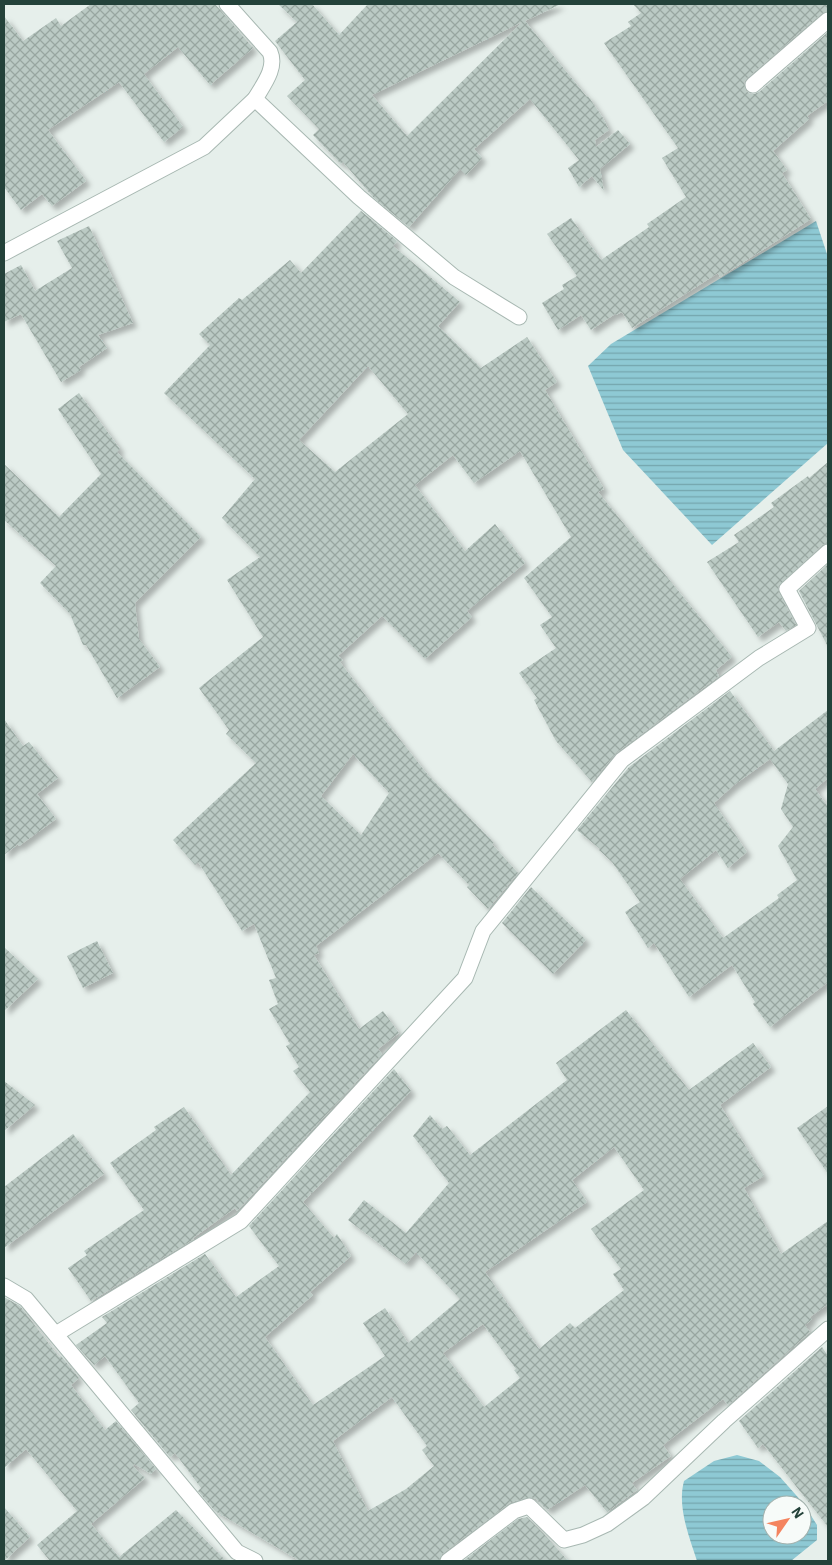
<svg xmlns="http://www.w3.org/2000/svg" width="832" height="1565" font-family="'IBM Plex Sans',sans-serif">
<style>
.water{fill:url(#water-rules);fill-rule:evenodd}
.building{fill:url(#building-cross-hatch);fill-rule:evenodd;filter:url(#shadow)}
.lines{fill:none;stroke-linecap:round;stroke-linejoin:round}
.minor-casing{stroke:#a8b8b2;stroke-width:17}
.minor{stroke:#fff;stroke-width:15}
</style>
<defs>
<pattern id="water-rules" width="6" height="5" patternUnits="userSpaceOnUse" patternTransform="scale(1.25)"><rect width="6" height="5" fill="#8ec9d4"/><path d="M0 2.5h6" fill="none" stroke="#74a5ad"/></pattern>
<pattern id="building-cross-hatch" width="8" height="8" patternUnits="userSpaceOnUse" patternTransform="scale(1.25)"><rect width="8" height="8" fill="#bbcac4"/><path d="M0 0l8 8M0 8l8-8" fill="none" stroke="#98a6a0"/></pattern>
<filter id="shadow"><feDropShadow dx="4.5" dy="4.5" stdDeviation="2.5" flood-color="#0004"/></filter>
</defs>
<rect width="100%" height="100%" fill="#e6efeb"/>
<!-- water -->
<g class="water">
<polygon points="816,221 828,257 828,443 712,545 623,450 588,366 611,344"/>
<path d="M737,1455L759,1461L780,1477L803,1503L817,1525V1540L791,1561H697C689,1536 677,1507 684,1481L714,1461ZM772,1505H802V1535H772Z"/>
</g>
<!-- building -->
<g class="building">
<polygon points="91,4 215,4 253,48 210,85 178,47 144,74 183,127 164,142 119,82 48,130 86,181 52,206 42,194 21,210 4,187 4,16 23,41 56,18 61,26"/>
<path d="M278,4H312L339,35L368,4H561L525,21L587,97L588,96L603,118L609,130L595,140L596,147L618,130L630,144L600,169L604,191L592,176L579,187L568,168L579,160L530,99L474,149L482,158L466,175L460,169L409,227L374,198L343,162L341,164L313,135L319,129L287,96L305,80L275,41L297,22ZM522,22L407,136L372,95Z"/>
<polygon points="633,4 828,4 828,11 822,13 747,78 744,82 746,91 750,94 754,94 759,92 828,32 828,101 807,116 809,119 773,151 787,170 782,173 811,219 720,277 718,273 632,328 622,312 616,315 615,314 591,330 581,315 558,330 542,303 564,289 562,285 577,276 547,234 571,218 601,260 649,227 647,224 686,197 662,158 678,148 604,43 631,26 628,22 641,13"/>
<path d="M361,211L397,241L393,246L460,302L438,326L481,368L527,337L557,382L545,390L604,489L598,492L732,657L716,670L719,676L616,753L592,782L556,741L534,700L537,698L519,673L556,648L540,625L552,617L524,578L571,537L520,451L474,483L453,455L415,485L465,551L495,524L525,563L467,611L472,617L425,659L382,616L338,656L343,660L340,662L372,704L428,775L494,843L492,844L518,873L488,909L467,887L469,885L438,853L316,946L319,953L314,955L359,1029L383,1011L399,1033L378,1049L382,1054L237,1211L235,1208L193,1238L194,1239L91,1301L68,1268L87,1255L84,1251L144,1210L110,1163L156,1130L154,1127L184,1107L231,1175L310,1092L293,1071L299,1067L286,1046L290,1044L269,1009L278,1004L269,980L276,978L254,924L242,931L198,862L195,865L173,840L256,763L226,734L229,730L199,688L263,637L227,580L260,557L222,518L255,479L164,393L210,345L199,334L239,298L242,300L290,260L301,273ZM368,366L408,414L335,472L299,440ZM353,754L389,793L361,835L321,796Z"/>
<polygon points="89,226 133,323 98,335 107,348 79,367 81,370 61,382 21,314 4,322 4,274 21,265 35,291 72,268 57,241"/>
<polygon points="79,393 120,449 117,452 201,537 135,603 139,639 160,667 117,698 86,645 83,645 70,614 40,583 56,566 4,520 4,464 59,517 101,474 58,409"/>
<polygon points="828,462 828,543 822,545 778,586 779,593 796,625 786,631 779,622 758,637 707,562 739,542 734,535 774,507 771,503 808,476 809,478"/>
<polygon points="828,564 828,647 799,591"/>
<path d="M730,691L774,751L828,710V778L815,789L828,807V982L770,1027L753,1004L755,1002L732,965L689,997L654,943L648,948L625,912L640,902L612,862L599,850L600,849L577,830L629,767ZM770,759L788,784L781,809L793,827L778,846L797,880L777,895L779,898L723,938L680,879L716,850L728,868L747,852L714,803L734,785Z"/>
<polygon points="4,719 23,746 29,742 58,778 37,794 56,819 19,846 18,844 4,855"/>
<polygon points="531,887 586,940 553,974 502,923"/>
<polygon points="97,941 113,973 83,988 67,956"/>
<polygon points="4,947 38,979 4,1011"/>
<path d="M626,1010L689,1090L753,1043L771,1067L720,1105L764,1176L744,1188L781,1254L828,1221V1304L810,1317L812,1319L805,1325L810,1332L728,1405L723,1399L663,1445L671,1456L632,1483L637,1490L607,1512L585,1485L547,1510L536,1499L531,1497L511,1502L442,1554L439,1561H300L215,1511L198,1491L201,1488L175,1453L170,1457L131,1410L139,1403L105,1356L94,1365L76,1345L107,1323L102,1317L205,1254L236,1297L279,1266L249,1226L394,1069L411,1091L312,1193L308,1191L311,1194L303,1202L334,1238L337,1234L351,1256L310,1292L313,1295L265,1337L313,1405L385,1356L363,1323L385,1308L408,1343L460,1299L416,1252L406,1264L348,1220L364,1200L406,1233L449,1183L413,1136L430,1115L442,1129L447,1126L470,1155L567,1080L556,1063ZM614,1147L644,1190L591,1229L621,1269L613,1274L624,1290L575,1328L570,1323L539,1349L485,1272L587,1202L572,1180ZM483,1324L516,1369L514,1370L520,1378L484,1407L443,1353ZM392,1397L427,1446L422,1450L434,1466L406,1489L368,1511L333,1441Z"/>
<polygon points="4,1081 35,1105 4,1131"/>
<polygon points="828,1106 828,1174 797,1128"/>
<polygon points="73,1134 104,1174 4,1248 4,1187"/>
<polygon points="4,1297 20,1306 59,1357 61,1356 79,1378 71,1385 105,1430 116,1421 156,1469 151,1474 134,1464 133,1466 145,1478 91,1524 119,1557 176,1510 226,1561 50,1561 37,1545 77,1511 26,1449 4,1468"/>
<polygon points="822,1347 828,1356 828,1527 763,1444 758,1448 739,1421"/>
<polygon points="4,1507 30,1537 4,1561"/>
<polygon points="527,1517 544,1534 568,1561 463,1561 518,1519"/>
</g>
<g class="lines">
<!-- minor casing -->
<g class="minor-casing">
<g id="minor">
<path d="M227,4L270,52C277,68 263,85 255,99L359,197L454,277L519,317"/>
<polyline points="753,85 828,20"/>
<polyline points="4,253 204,147 255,99"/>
<polyline points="4,1286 26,1299 237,1552 255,1561"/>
<polyline points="56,1334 241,1221 465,978 483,931 622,760 759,658 808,628 787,589 828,552"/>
<polyline points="448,1561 514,1511 529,1506 564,1540 583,1535 607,1524 643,1498 724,1421 828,1329"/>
</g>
</g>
<!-- minor -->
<use href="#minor" class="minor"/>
</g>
<!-- border -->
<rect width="832" height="1565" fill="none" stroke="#24423a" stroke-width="10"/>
<!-- north arrow -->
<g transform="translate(787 1520) rotate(56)"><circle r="24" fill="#f7fbf9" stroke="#a3b1ad"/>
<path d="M0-4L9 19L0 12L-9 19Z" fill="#f4845f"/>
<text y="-8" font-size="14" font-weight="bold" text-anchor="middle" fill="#24423a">N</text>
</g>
</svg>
